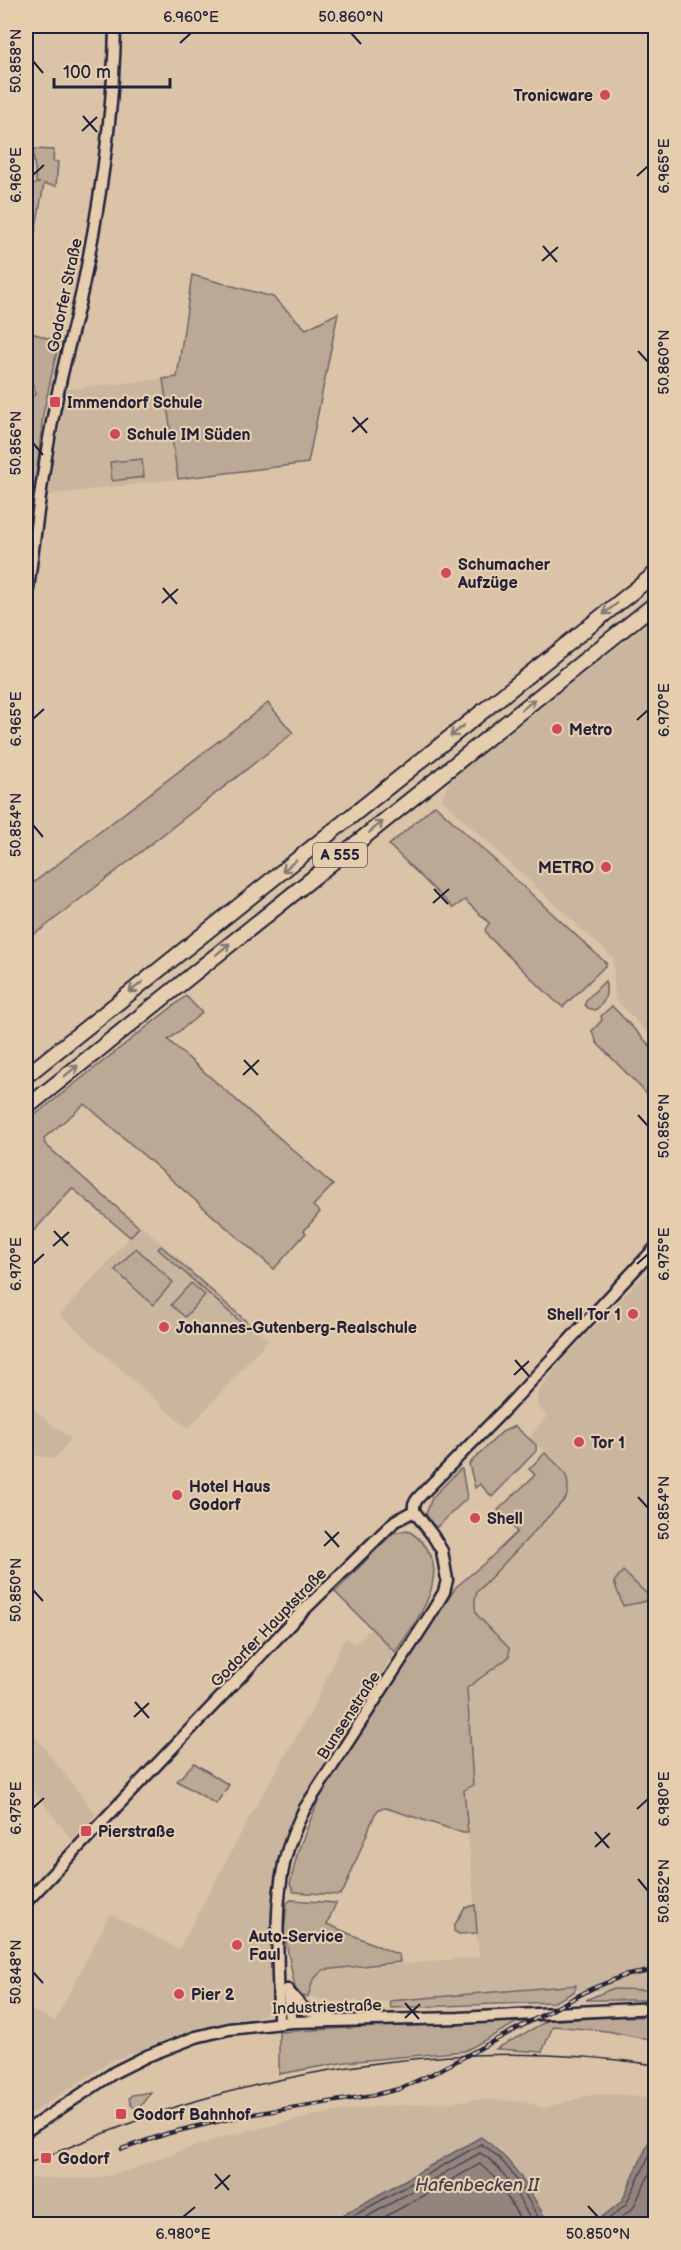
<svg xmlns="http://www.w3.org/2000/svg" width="681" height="2250" font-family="'Balsamiq Sans',sans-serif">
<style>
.built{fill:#cab69e}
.green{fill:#bba895;stroke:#6e6568;stroke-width:1.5}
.water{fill:#93857e;stroke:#665d63;stroke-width:1.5}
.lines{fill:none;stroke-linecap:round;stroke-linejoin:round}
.shore{stroke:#4f4a56;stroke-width:1.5}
.secondary-casing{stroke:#22223b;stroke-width:15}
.highway-casing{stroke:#22223b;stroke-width:18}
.secondary{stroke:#e6cdae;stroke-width:10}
.highway{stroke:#e6cdae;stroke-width:14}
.tram{stroke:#22223b;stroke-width:1.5}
.rail-casing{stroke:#22223b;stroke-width:4.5}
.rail{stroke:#e6cdae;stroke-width:2;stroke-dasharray:7;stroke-linecap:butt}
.oneway{stroke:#847874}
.ticks{fill:none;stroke:#22223b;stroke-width:2}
.poi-dot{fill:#d1495b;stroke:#e6cdae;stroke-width:2}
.labels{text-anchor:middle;stroke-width:4.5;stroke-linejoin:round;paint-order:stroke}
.shield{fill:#e6cdae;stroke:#5d555e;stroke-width:1.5}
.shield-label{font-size:15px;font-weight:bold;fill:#22223b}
.poi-label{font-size:16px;font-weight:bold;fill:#22223b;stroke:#e6cdae;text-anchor:start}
.street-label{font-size:16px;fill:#22223b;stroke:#e6cdae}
.water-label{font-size:18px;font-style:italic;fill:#44404f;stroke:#e6cdae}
.neatline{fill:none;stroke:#22223b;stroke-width:2}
.ticks-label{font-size:15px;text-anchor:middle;fill:#22223b}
</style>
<rect width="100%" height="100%" fill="#dac3a7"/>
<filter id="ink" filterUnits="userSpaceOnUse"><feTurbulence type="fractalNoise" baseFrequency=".0167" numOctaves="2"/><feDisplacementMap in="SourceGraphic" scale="12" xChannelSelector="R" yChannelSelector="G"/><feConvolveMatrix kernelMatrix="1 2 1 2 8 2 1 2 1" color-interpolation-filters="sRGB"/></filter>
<g filter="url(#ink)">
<!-- built -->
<g class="built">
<polygon points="163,379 178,479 47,495 67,389"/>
<polygon points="655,617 655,1040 615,999 613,958 442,800 449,780"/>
<polygon points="141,1225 268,1340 188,1429 60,1315"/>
<polygon points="655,1264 655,1990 574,1990 575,1985 359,2004 358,2000 349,2001 349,2004 309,1997 313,1980 323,1971 479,1957 448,1606 555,1496 560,1467 529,1438 547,1416 537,1405 537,1394 561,1361"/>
<polygon points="33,1409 71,1439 55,1459 34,1455 26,1451 26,1419"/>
<polygon points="371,1629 395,1652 299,1807 286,1840 274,1884 273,1994 269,2010 264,2015 193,2030 111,2061 26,2117 26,2005 35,2012 55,2021 110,1914 179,1949 252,1813 313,1708 345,1637 355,1644"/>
<polygon points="26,1725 96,1814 72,1840 26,1782"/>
<polygon points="596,2094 622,2095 655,2099 655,2129 622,2201 593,2224 549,2224 516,2168 500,2149 481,2137 327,2224 26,2224 26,2178 95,2179 136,2168 143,2164 222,2137 317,2115 362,2108 476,2100 525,2101 542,2108"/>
</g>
<!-- green -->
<g class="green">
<polygon points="33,149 54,150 53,161 58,162 56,186 44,184 26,281 26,186 40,183 36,182"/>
<polygon points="192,275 273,297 306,329 338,313 308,463 178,479 163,379 177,377"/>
<polygon points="26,331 59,342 43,414 35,490 26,554 26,400 36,394 26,364"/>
<polygon points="142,459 144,477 112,481 110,462"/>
<polygon points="268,703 293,733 42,929 26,939 26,885 33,883"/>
<polygon points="435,805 607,964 563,1007 555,1001 489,937 485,930 489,923 465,900 453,908 389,845"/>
<path d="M605,981C608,993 606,1003 595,1010L588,1008L585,1005L586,1000Z"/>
<polygon points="186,996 202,1013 168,1040 333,1185 313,1206 320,1212 304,1231 306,1233 274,1269 85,1104 44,1138 45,1144 139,1227 130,1237 72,1188 35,1230 26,1230 26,1122"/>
<polygon points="612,1006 655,1051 655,1102 597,1043 592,1031 602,1020 601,1016"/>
<polygon points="161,1246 247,1322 244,1325 158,1249"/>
<polygon points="136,1248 173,1282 153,1305 115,1270"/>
<polygon points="191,1283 205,1295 185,1317 171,1305"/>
<polygon points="515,1426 536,1445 536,1451 492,1497 480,1484 475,1488 469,1464 502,1432"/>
<path d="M545,1453C561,1468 573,1475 566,1498L477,1592C474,1600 474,1607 477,1615L509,1648V1657L467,1688L473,1785L464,1790L468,1833H463L386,1808L379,1809L375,1814L344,1890L340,1895L294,1892L290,1884L298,1851L320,1796L456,1587L488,1560L517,1532L498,1510L535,1475L529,1469Z"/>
<polygon points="460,1469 462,1469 467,1498 437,1527 433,1525 426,1514 432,1498"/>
<path d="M407,1530C461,1562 421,1616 395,1652L335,1592L393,1533Z"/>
<polygon points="623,1571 650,1597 643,1602 623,1606 614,1582"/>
<polygon points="194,1763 229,1785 216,1804 177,1781"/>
<polygon points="291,1900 336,1903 327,1924 399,1955 400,1962 323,1970 313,1980 308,1997 300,1996 295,1988 284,1932 287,1903"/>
<polygon points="475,1905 477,1933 459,1934 454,1931 454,1926 465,1908"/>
<polygon points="576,1985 574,1992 554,2002 391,2008 390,2001"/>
<polygon points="611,1989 655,1990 655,2000 586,2000"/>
<polygon points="556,2016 655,2017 655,2041 607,2031 553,2026 542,2052 496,2049"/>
<polygon points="525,2018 465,2051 346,2062 279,2074 279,2032"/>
<polygon points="151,2092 139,2108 135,2108 131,2105 129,2098 132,2095"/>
</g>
<!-- water -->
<g class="water">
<polygon points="655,2128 655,2224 593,2224 622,2201"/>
<path d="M481,2137C517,2162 527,2188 549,2224H327Z"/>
</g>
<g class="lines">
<!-- shore -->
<g class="shore">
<path d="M339,2224L481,2144C511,2161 525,2196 542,2224"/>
<path d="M354,2224L480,2153C506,2167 519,2200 533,2224"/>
<polyline points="372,2224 480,2164 498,2181 523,2224"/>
<polyline points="603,2224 626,2204 656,2142"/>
<polyline points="614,2224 633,2208 656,2160"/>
</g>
<!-- secondary casing -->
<g class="secondary-casing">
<g id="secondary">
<path d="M26,604C35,537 42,469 56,402C63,365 74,328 82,291C100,204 114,115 115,26"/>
<polyline points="414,1511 414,1504 418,1498 507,1407 656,1247"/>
<polyline points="26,1902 298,1616 395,1521 414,1511"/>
<polyline points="287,1990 305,2010 331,2015"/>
<polyline points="288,1990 291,2022"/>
<path d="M279,2022C279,1971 273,1915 284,1864C288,1844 296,1826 305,1808L429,1617L444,1592L447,1580L442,1551L433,1536L414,1511"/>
<polyline points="26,2131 115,2072 147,2056 196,2037 229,2029 291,2022 459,2018 656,2008"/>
</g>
</g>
<!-- highway casing -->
<g class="highway-casing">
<g id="highway">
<polyline points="26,1076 656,573"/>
<polyline points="26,1108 656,603"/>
</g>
</g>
<!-- secondary -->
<use href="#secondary" class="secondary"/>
<!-- highway -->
<use href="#highway" class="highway"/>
<!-- tram -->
<path class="tram" d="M26,2164C79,2144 133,2120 188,2103C339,2059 498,2041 656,2065"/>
<!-- rail casing -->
<g class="rail-casing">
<polyline id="rail" points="122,2149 169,2133 241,2116 374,2095 399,2089 432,2074 591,1989 623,1976 656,1970"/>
</g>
<!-- rail -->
<use href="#rail" class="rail"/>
</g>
<!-- one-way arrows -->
<defs><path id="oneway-shaft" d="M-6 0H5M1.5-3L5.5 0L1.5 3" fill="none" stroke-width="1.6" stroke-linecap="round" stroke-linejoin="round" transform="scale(1.5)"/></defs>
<g class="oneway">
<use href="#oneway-shaft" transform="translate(610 609) rotate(141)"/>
<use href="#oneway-shaft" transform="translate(528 705) rotate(-39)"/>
<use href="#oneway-shaft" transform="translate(457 731) rotate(141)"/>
<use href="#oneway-shaft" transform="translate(376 827) rotate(-39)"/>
<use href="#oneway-shaft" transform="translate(289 866) rotate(141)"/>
<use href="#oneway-shaft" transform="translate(223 949) rotate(-39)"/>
<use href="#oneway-shaft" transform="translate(136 987) rotate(141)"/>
<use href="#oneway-shaft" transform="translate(71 1071) rotate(-39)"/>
</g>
</g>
<!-- ticks -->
<path class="ticks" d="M351,33L361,44M180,43L191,33M33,61L43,73M83,116L97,132M82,131L97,117M33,175L44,165M637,176L648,166M543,246L557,262M542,261L558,247M638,351L648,362M353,417L367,433M352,432L368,418M33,443L43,455M163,588L177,604M162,603L178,589M33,719L44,709M637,720L648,710M33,825L43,837M434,889L448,904M433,903L449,889M244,1060L258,1075M243,1075L259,1060M638,1115L648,1126M54,1231L68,1246M53,1246L69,1232M33,1264L44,1254M637,1264L648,1254M515,1360L529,1376M514,1375L529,1361M638,1497L648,1508M325,1531L339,1547M324,1546L339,1532M33,1590L43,1601M135,1702L149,1718M134,1717L149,1703M33,1808L44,1798M637,1809L648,1799M595,1832L609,1848M595,1847L610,1833M638,1879L648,1891M33,1972L43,1983M405,2003L419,2019M405,2018L420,2004M215,2174L229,2190M215,2189L230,2175M588,2206L598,2217M183,2217L195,2207"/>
<!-- markers -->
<g class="poi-dot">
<circle cx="605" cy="95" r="6"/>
<rect x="49" y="396" width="12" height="12" rx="3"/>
<circle cx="115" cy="434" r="6"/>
<circle cx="446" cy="573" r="6"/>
<circle cx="557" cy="729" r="6"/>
<circle cx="606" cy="867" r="6"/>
<circle cx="633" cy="1314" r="6"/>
<circle cx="164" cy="1327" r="6"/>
<circle cx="579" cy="1442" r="6"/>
<circle cx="177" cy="1495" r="6"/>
<circle cx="475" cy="1518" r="6"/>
<rect x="80" y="1825" width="12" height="12" rx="3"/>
<circle cx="237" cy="1945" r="6"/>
<circle cx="179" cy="1994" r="6"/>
<rect x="115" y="2108" width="12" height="12" rx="3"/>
<rect x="40" y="2152" width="12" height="12" rx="3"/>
</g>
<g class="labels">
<!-- shield labels -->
<rect class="shield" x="313" y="843" width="54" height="24" rx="4.5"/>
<g class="shield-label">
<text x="340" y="860">A 555</text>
</g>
<!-- poi labels -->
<g class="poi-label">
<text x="593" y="101" text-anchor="end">Tronicware</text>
<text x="67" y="408">Immendorf Schule</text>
<text x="127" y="440">Schule IM Süden</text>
<text x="458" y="570">Schumacher<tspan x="458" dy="18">Aufzüge</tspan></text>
<text x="569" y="735">Metro</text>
<text x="594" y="873" text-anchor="end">METRO</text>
<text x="621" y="1320" text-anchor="end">Shell Tor 1</text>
<text x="176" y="1333">Johannes-Gutenberg-Realschule</text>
<text x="591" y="1448">Tor 1</text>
<text x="189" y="1492">Hotel Haus<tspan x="189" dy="18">Godorf</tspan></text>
<text x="487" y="1524">Shell</text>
<text x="98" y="1837">Pierstraße</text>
<text x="249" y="1942">Auto-Service<tspan x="249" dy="18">Faul</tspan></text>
<text x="191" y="2000">Pier 2</text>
<text x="133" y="2120">Godorf Bahnhof</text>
<text x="58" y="2164">Godorf</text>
</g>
<!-- street labels -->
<g class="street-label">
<text transform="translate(64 295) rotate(-78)" y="6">Godorfer Straße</text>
<text transform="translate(268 1627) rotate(-46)" y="6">Godorfer Hauptstraße</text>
<text transform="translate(348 1715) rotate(-57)" y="6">Bunsenstraße</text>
<text transform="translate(327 2006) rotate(-2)" y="6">Industriestraße</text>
</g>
<!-- water labels -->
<g class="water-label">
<text x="477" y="2191">Hafenbecken II</text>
</g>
</g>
<!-- margin -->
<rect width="681" height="2250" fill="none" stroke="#e6cdae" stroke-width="66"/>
<!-- scale -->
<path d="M54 78v9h116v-9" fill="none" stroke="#22223b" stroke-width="3"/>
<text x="63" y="78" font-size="18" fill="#22223b" stroke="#e6cdae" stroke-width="4.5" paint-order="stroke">100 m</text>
<rect x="33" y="33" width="615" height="2184" class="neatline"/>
<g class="ticks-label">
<text x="191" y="22">6.960°E</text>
<text x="351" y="22">50.860°N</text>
<text transform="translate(16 61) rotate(-90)" y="5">50.858°N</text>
<text transform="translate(664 166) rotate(-90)" y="5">6.965°E</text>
<text transform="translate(16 175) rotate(-90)" y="5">6.960°E</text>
<text transform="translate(664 362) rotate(-90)" y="5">50.860°N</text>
<text transform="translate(16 443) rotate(-90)" y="5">50.856°N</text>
<text transform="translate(664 710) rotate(-90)" y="5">6.970°E</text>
<text transform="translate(16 719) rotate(-90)" y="5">6.965°E</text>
<text transform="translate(16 825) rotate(-90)" y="5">50.854°N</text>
<text transform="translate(664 1126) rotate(-90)" y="5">50.856°N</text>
<text transform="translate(664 1254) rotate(-90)" y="5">6.975°E</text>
<text transform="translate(16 1264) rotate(-90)" y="5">6.970°E</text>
<text transform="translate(664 1508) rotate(-90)" y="5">50.854°N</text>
<text transform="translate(16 1590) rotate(-90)" y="5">50.850°N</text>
<text transform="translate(664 1799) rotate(-90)" y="5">6.980°E</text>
<text transform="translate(16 1808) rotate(-90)" y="5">6.975°E</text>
<text transform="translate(664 1891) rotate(-90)" y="5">50.852°N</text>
<text transform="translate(16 1972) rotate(-90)" y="5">50.848°N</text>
<text x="183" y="2239">6.980°E</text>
<text x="598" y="2239">50.850°N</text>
</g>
</svg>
